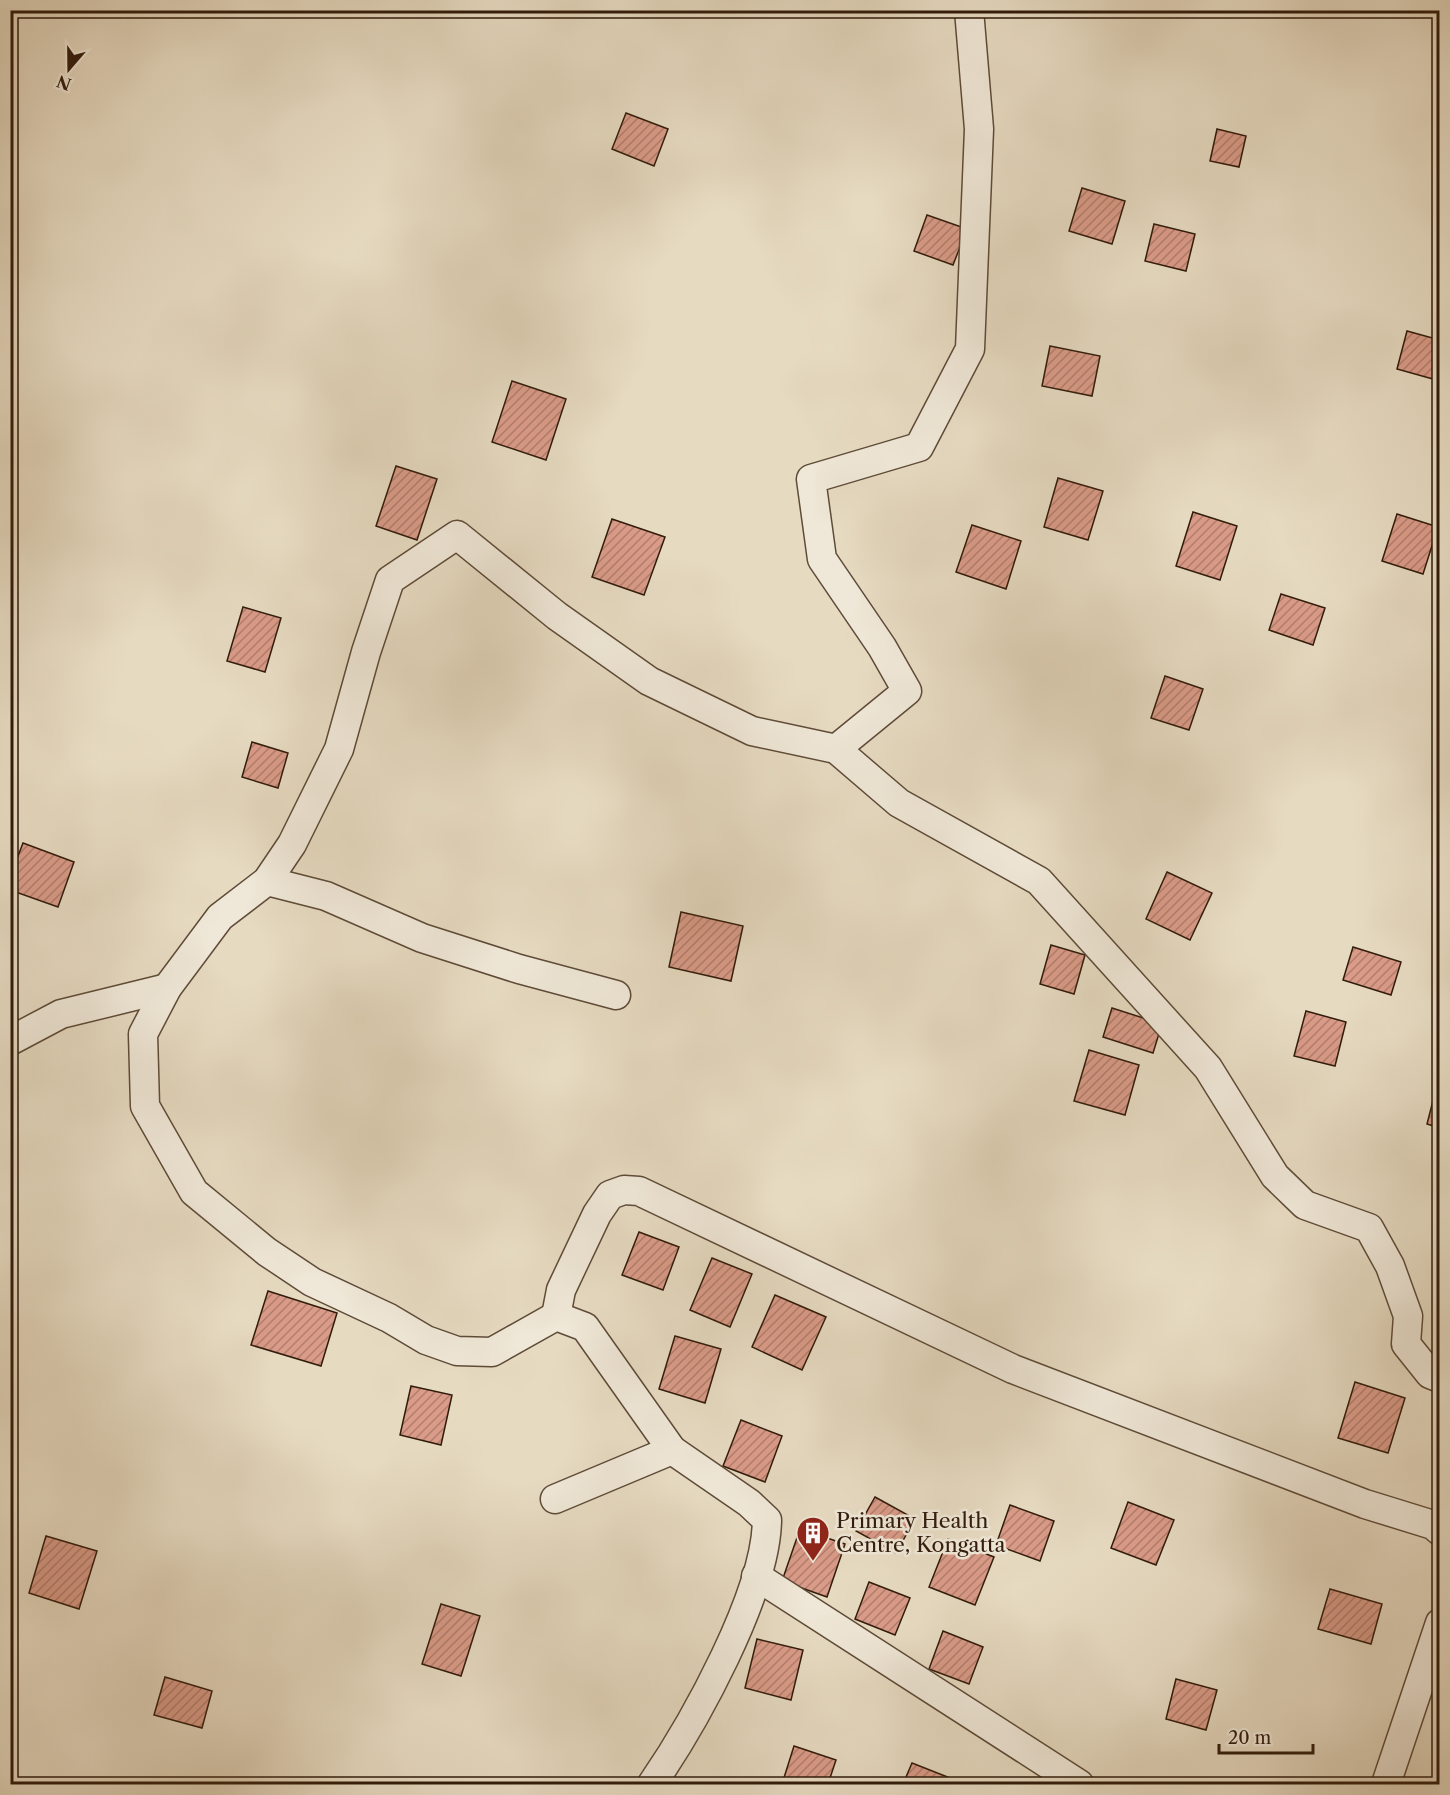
<svg xmlns="http://www.w3.org/2000/svg" width="1450" height="1795" font-family="'Libre Caslon Text',serif">
<style>
.building{fill:url(#building-hatch);stroke:#311b0b;stroke-width:1.5}
.lines{fill:none;stroke-linecap:round;stroke-linejoin:round}
.street-casing{stroke:#5e4b38;stroke-width:31}
.street{stroke:#efe7d7;stroke-width:28}
.labels{text-anchor:middle;stroke-width:5;stroke-linejoin:round;paint-order:stroke}
.poi-label{font-size:21px;fill:#311b0b;stroke:#efe7d7;text-anchor:start}
</style>
<defs>
<pattern id="building-hatch" width="6" height="6" patternUnits="userSpaceOnUse" patternTransform="scale(1.5)"><rect width="6" height="6" fill="#da9b88"/><path d="M-1 1l2-2M0 6l6-6M5 7l2-2" fill="none" stroke="#b17e6d"/></pattern>
</defs>
<rect width="100%" height="100%" fill="#e6dac1"/>
<filter id="stains"><feTurbulence type="fractalNoise" baseFrequency=".00333" numOctaves="4"/><feColorMatrix values="0 0 0 0 .2 0 0 0 0 .09 0 0 0 0 .02 0 0 0 .5 -.17"/></filter>
<radialGradient id="worn" r=".72"><stop offset=".6" stop-color="#630" stop-opacity="0"/><stop offset="1" stop-color="#630" stop-opacity=".3"/></radialGradient>
<!-- building -->
<g class="building">
<polygon points="626,113 668,129 654,166 612,149"/>
<polygon points="1217,129 1246,136 1239,167 1210,161"/>
<polygon points="1082,188 1125,201 1112,244 1069,231"/>
<polygon points="927,215 967,229 953,265 914,251"/>
<polygon points="1154,224 1195,234 1186,271 1145,261"/>
<polygon points="1407,331 1440,340 1440,381 1397,369"/>
<polygon points="1050,346 1100,356 1092,396 1042,386"/>
<polygon points="512,381 566,399 546,460 492,442"/>
<polygon points="396,466 437,479 417,540 376,526"/>
<polygon points="1058,478 1103,491 1088,540 1044,527"/>
<polygon points="1193,512 1237,526 1220,580 1176,566"/>
<polygon points="1397,514 1438,527 1423,574 1382,561"/>
<polygon points="612,519 665,537 644,595 592,577"/>
<polygon points="972,525 1021,541 1006,589 956,572"/>
<polygon points="1281,594 1325,608 1313,645 1269,630"/>
<polygon points="243,607 281,618 265,672 227,661"/>
<polygon points="1165,676 1203,689 1189,730 1151,718"/>
<polygon points="252,742 288,753 278,788 242,777"/>
<polygon points="23,843 74,862 58,907 10,890 10,877"/>
<polygon points="1167,872 1212,893 1190,940 1146,919"/>
<polygon points="681,912 743,926 731,981 669,967"/>
<polygon points="1051,945 1085,955 1074,994 1040,984"/>
<polygon points="1353,947 1401,962 1391,995 1343,980"/>
<polygon points="1112,1008 1162,1024 1153,1053 1103,1037"/>
<polygon points="1306,1011 1346,1022 1335,1066 1294,1056"/>
<polygon points="1089,1050 1139,1065 1125,1115 1074,1101"/>
<polygon points="1436,1089 1440,1090 1440,1128 1427,1124"/>
<polygon points="639,1232 679,1247 663,1290 622,1275"/>
<polygon points="712,1258 752,1274 730,1327 690,1310"/>
<polygon points="268,1291 337,1313 321,1366 251,1345"/>
<polygon points="775,1295 826,1317 802,1370 752,1347"/>
<polygon points="675,1336 721,1349 705,1403 659,1389"/>
<polygon points="1355,1382 1405,1398 1388,1453 1338,1438"/>
<polygon points="411,1386 452,1395 441,1445 400,1435"/>
<polygon points="741,1420 782,1436 765,1482 723,1466"/>
<polygon points="875,1497 915,1519 896,1553 856,1531"/>
<polygon points="1128,1502 1174,1520 1156,1565 1111,1548"/>
<polygon points="1010,1505 1054,1521 1040,1561 996,1545"/>
<polygon points="800,1529 845,1544 827,1597 782,1581"/>
<polygon points="46,1536 97,1551 79,1609 29,1593"/>
<polygon points="948,1539 994,1557 975,1605 929,1587"/>
<polygon points="869,1582 910,1598 895,1635 855,1619"/>
<polygon points="1330,1589 1382,1604 1371,1644 1318,1629"/>
<polygon points="441,1604 480,1616 461,1676 422,1664"/>
<polygon points="943,1631 983,1647 969,1684 929,1669"/>
<polygon points="757,1639 803,1650 791,1700 745,1688"/>
<polygon points="165,1677 212,1691 202,1728 154,1715"/>
<polygon points="1176,1679 1217,1690 1206,1730 1166,1719"/>
<polygon points="794,1746 836,1760 828,1784 782,1784"/>
<polygon points="912,1763 955,1780 953,1784 903,1784"/>
</g>
<g class="lines">
<!-- street casing -->
<g class="street-casing">
<g id="street">
<polyline points="836,749 907,691 882,647 822,559 811,479 919,447 970,349 979,129 969,10"/>
<polyline points="267,881 326,896 422,938 519,969 616,995"/>
<polyline points="10,1041 61,1014 167,988"/>
<polyline points="556,1316 561,1290 597,1214 610,1195 624,1190 639,1191 1013,1369 1365,1504 1433,1525 1440,1531"/>
<polyline points="672,1450 585,1327 556,1316 492,1352 457,1351 426,1340 389,1318 312,1282 267,1252 194,1192 145,1106 143,1034 167,988 220,917 267,881 292,844 339,749 366,652 390,580 457,535 557,616 649,681 752,731 836,749 899,803 1039,881 1208,1068 1275,1176 1305,1205 1369,1228 1390,1266 1408,1316 1406,1344 1430,1374 1440,1378"/>
<path d="M555,1499L672,1450L749,1503L767,1520C766,1594 694,1723 652,1784"/>
<polyline points="756,1576 1079,1784"/>
<polyline points="1386,1784 1440,1623"/>
</g>
</g>
<!-- street -->
<use href="#street" class="street"/>
</g>
<!-- icons -->
<defs>
<g id="building-pin" transform="scale(1.725)"><path d="M0 17L-7.5 6A9.5 9.5 0 1 1 7.5 6Z" fill="#8f2418" stroke="#efe7d7"/><path d="M-4-6H4V6H1V3H-1V6H-4ZM-2.5-4.3h1.7v1.8h-1.7ZM.8-4.3h1.7v1.8H.8ZM-2.5-1h1.7V.8h-1.7ZM.8-1h1.7V.8H.8Z" fill="#fff"/></g>
</defs>
<g fill-rule="evenodd">
<use href="#building-pin" x="813" y="1533"/>
</g>
<g class="labels">
<!-- poi labels -->
<g class="poi-label">
<text x="836" y="1528">Primary Health<tspan x="836" dy="24">Centre, Kongatta</tspan></text>
</g>
</g>
<!-- margin -->
<rect width="1450" height="1795" fill="none" stroke="#e6dac1" stroke-width="36"/>
<rect x="12" y="12" width="1426" height="1771" fill="none" stroke="#311b0b" stroke-width="3"/>
<rect x="18" y="18" width="1414" height="1759" fill="none" stroke="#311b0b" stroke-width="1.5"/>
<!-- north arrow -->
<g transform="translate(69 69) rotate(200)" stroke="#efe7d7" stroke-width="4.5" paint-order="stroke">
<path d="M0-4.5L10 22L0 15L-10 22Z" fill="#311b0b"/>
<text y="-9" font-size="16" font-weight="bold" text-anchor="middle" fill="#311b0b">N</text>
</g>
<!-- scale -->
<path d="M1219 1744v9h94v-9" fill="none" stroke="#311b0b" stroke-width="3"/>
<text x="1228" y="1744" font-size="18" fill="#311b0b" stroke="#efe7d7" stroke-width="4.5" paint-order="stroke">20 m</text>
<rect width="100%" height="100%" filter="url(#stains)"/>
<rect width="100%" height="100%" fill="url(#worn)"/>
</svg>
